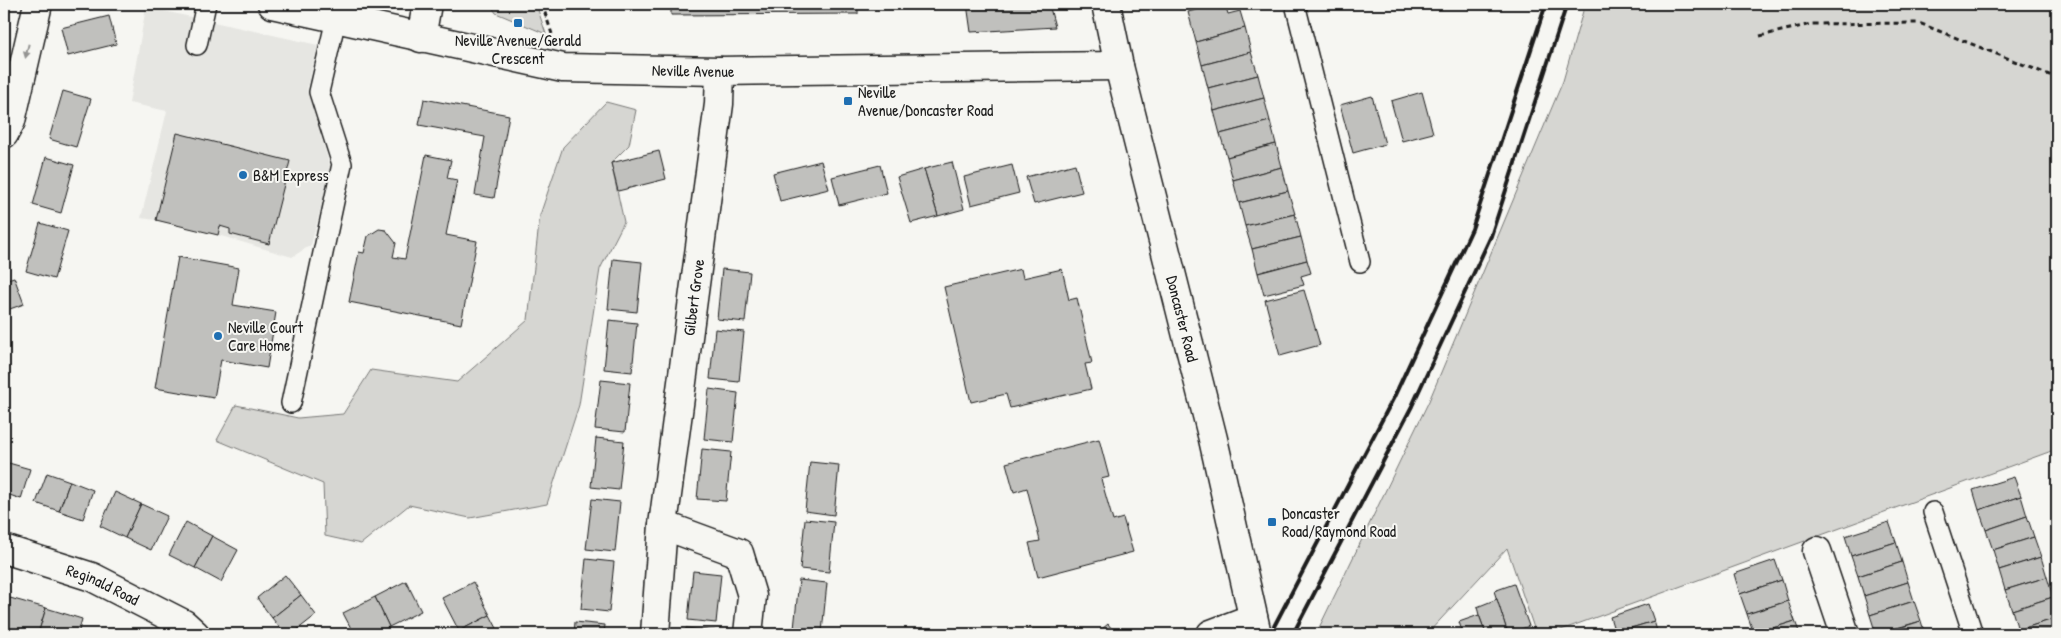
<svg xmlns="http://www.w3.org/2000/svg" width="2061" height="638" font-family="'Patrick Hand',sans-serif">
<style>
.built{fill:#e6e6e2}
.green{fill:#d6d6d2;stroke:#797977}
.building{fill:#c0c0bd;stroke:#1c1c1c}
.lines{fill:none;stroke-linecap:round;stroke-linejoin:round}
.service-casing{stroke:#1c1c1c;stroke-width:22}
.minor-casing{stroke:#1c1c1c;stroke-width:31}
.trunk-casing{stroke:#1c1c1c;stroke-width:31}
.path{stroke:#1c1c1c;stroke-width:3;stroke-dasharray:5 4;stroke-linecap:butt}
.service{stroke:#f6f6f2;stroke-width:19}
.minor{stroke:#f6f6f2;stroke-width:28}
.trunk{stroke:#f6f6f2;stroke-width:28}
.rail{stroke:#1c1c1c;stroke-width:4}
.oneway{fill:#949492}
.poi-dot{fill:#1f6fb2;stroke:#f6f6f2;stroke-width:2}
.labels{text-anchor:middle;stroke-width:4;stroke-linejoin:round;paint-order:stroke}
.poi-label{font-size:16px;fill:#1c1c1c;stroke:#f6f6f2;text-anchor:start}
.street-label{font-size:16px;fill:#1c1c1c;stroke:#f6f6f2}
</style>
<rect width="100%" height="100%" fill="#f6f6f2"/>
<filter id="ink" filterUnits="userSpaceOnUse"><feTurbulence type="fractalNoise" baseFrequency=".02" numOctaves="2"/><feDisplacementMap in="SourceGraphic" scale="10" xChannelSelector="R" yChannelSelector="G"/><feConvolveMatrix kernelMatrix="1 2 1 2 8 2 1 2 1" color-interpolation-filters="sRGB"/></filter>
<g filter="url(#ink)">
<!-- built -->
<polygon class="built" points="146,7 318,45 307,89 331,170 311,245 292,257 218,235 156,220 141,218 167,111 129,103"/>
<!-- green -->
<g class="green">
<polygon points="490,4 536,4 546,34 496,13"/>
<polygon points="1585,4 2057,4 2057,449 1550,634 1536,634 1507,548 1427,634 1316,634 1429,401 1563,81"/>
<polygon points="606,102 636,110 629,145 611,163 624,222 600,269 579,405 547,504 470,518 409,505 361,544 325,536 323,484 217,440 236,405 298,418 343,414 371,370 457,382 528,320 540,215 563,147"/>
</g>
<!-- building -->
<g class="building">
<polygon points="671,4 858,4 858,14 671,15"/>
<polygon points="967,4 1049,4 1055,27 971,32"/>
<polygon points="1220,4 1225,4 1228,14 1240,11 1245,28 1196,42 1188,12"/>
<polygon points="109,16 116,44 68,56 61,28"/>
<polygon points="1245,28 1251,52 1202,65 1196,42"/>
<polygon points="1251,52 1258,75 1208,88 1202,65"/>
<polygon points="1258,75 1264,98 1214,111 1208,88"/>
<polygon points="63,91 91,99 76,147 49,139"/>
<polygon points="1422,92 1433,133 1402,141 1391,101"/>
<polygon points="1372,96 1385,144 1353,153 1340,105"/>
<polygon points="1264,98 1270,121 1220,134 1214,111"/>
<polygon points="424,99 509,115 494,198 475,195 485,137 419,125"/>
<polygon points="1270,121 1276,144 1227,157 1220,134"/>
<polygon points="177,133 290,161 269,244 230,234 230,229 220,226 218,235 156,220"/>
<polygon points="1276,144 1282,167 1233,180 1227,157"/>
<polygon points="659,151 666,179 618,191 611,163"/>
<polygon points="426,155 451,160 447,178 457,180 446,235 477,241 461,324 349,302 359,252 364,253 368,236 379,229 386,230 396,243 393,257 405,259"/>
<polygon points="46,157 74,165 61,213 33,205"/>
<polygon points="821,161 829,189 780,201 773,173"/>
<polygon points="952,162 964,209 938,216 924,169"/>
<polygon points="1075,164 1082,192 1034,204 1026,177"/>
<polygon points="880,165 887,193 839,205 832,177"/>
<polygon points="1012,165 1019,193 971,205 964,177"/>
<polygon points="1282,167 1288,191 1239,203 1233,180"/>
<polygon points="924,169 938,216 911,223 897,177"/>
<polygon points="1288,191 1295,214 1245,226 1239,203"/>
<polygon points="1295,214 1301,237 1252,249 1245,226"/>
<polygon points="40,223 68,231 54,279 26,271"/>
<polygon points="1301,237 1307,260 1258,273 1252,249"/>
<polygon points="178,257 239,268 233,305 276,312 267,368 221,360 214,398 155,388"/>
<polygon points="613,259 642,262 637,312 608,309"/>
<polygon points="1307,260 1311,273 1301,276 1304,285 1264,295 1258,273"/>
<polygon points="722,269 750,272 745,322 717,319"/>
<polygon points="1021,269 1023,278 1062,269 1069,300 1077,298 1092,363 1085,364 1091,389 1010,408 1006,394 971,402 944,287"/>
<polygon points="14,277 24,304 4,311 4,280"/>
<polygon points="1304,290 1320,345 1280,356 1265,300"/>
<polygon points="609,320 637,323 632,372 604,369"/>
<polygon points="715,329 744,332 739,382 710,379"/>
<polygon points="601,380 630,383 625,432 595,429"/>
<polygon points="709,389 738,393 733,442 704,439"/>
<polygon points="596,438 624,441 619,490 591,487"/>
<polygon points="1099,439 1109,477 1101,479 1113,521 1123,518 1133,552 1038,577 1029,543 1040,541 1027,488 1014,492 1006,463"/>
<polygon points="702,449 731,452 726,501 697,499"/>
<polygon points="5,462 30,469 21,499 4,493"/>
<polygon points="810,462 839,465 834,515 805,511"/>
<polygon points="47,473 70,481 59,511 36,503"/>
<polygon points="2014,477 2021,496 1979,510 1973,490"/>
<polygon points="70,481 93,490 83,519 59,511"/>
<polygon points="115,492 141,504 125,538 100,526"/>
<polygon points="2021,496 2027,516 1986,530 1979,510"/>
<polygon points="592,499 620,502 615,552 586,549"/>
<polygon points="141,504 167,516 151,550 125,538"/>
<polygon points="2027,516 2034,537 1993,550 1986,530"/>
<polygon points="805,519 834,522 829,572 800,569"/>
<polygon points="186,522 212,536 195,568 169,555"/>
<polygon points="1889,522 1896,542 1851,556 1845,536"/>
<polygon points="212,536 238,550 221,582 195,568"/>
<polygon points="2034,537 2041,557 1999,570 1993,550"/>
<polygon points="1896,542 1902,562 1858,576 1851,556"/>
<polygon points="2041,557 2047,577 2005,590 1999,570"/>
<polygon points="586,559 614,562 609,612 581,609"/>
<polygon points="1775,560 1782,580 1740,594 1734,574"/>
<polygon points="1902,562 1908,582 1864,596 1858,576"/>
<polygon points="693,571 721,574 716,623 688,620"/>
<polygon points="285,575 301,595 272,618 257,598"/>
<polygon points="2047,577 2053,597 2012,610 2005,590"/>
<polygon points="799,580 827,583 822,632 794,629"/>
<polygon points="1782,580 1788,601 1747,614 1740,594"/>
<polygon points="406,581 421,611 389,627 375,597"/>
<polygon points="473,582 490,615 459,631 442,598"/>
<polygon points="1908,582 1914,601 1870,615 1864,596"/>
<polygon points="1514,584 1529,626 1508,634 1494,591"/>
<polygon points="301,595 316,615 292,634 285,634 272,618"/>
<polygon points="375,597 389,627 374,634 354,634 343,613"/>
<polygon points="2053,597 2057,608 2057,618 2018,630 2012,610"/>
<polygon points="10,598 46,608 38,634 12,634 4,632 4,618"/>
<polygon points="1497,599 1508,634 1509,634 1486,634 1479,615 1477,607"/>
<polygon points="1788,601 1795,621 1754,634 1747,614"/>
<polygon points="1914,601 1921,621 1876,634 1870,615"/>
<polygon points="1648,604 1654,621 1615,633 1610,617"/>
<polygon points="46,608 82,619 78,634 38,634"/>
<polygon points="490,615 500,634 461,634 459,631"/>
<polygon points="1479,615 1486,634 1463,634 1459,622"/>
<polygon points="2057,618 2057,634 2020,634 2018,630"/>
<polygon points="1654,621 1658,634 1616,634 1615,633"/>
<polygon points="1795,621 1800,634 1754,634"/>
<polygon points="1921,621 1925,634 1880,634"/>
<polygon points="575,622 605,625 604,634 574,634"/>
<polygon points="1108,624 1116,634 1096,634"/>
<polygon points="686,628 715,631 714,634 685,634"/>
<rect x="1026" y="629" width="25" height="5"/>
<rect x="990" y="631" width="19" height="3"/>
</g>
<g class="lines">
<!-- service casing -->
<g class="service-casing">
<g id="service">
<polyline points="1295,4 1360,262"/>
<polyline points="197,45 206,4"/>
<polyline points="291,403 342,164 319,92 336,19"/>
<polyline points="1933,512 1973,634"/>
</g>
</g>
<!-- minor casing -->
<g class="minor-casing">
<g id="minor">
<path id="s1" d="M272,4L563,68L720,71L1119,66"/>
<polyline points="421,38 427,4"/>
<polyline points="4,134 11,121 38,4"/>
<polyline points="663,525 739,553 752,596 748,634"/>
<path id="s2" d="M4,549L92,577L184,624L195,634"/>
<polyline points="1817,551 1845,634"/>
<path id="s3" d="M655,634L663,525L719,104L720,71"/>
<polyline points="1211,634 1253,618"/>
</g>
</g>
<!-- trunk casing -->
<g class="trunk-casing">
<g id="trunk">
<path id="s4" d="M1106,4L1119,66L1213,439L1257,634"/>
</g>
</g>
<!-- path -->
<g class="path">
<polyline points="542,4 552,34"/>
<polyline points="1760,36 1811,24 1919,23 2057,78"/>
</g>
<!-- service -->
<use href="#service" class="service"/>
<!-- minor -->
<use href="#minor" class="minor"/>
<!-- trunk -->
<use href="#trunk" class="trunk"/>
<!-- rail -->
<g class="rail">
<polyline points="1270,634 1394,397 1472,229 1546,4"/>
<polyline points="1293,634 1412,406 1491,236 1567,4"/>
</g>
</g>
<!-- one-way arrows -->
<defs><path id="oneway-solid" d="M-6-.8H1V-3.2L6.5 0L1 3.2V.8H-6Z" transform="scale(1.25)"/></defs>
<use class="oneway" href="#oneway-solid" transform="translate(27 51) rotate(103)"/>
</g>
<!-- markers -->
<g class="poi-dot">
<rect x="513" y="18" width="10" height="10" rx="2.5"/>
<rect x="843" y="96" width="10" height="10" rx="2.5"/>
<circle cx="243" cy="175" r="5"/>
<circle cx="218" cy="336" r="5"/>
<rect x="1267" y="517" width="10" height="10" rx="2.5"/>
</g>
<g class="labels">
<!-- poi labels -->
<g class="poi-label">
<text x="518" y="46" text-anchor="middle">Neville Avenue/Gerald<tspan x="518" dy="18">Crescent</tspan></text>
<text x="858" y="98">Neville<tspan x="858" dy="18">Avenue/Doncaster Road</tspan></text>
<text x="253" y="181">B&amp;M Express</text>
<text x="228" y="333">Neville Court<tspan x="228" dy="18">Care Home</tspan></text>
<text x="1282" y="519">Doncaster<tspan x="1282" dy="18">Road/Raymond Road</tspan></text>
</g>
<!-- street labels -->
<g class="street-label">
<text dy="6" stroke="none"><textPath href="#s1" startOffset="428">Neville Avenue</textPath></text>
<text dy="6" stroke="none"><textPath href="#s3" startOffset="339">Gilbert Grove</textPath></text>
<text dy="6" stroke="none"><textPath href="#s4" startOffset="324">Doncaster Road</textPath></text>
<text dy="6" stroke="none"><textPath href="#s2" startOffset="105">Reginald Road</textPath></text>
</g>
</g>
<!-- margin -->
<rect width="2061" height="638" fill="none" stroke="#f6f6f2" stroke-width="20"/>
<rect x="10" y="10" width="2041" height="618" fill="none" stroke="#1c1c1c" stroke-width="2" filter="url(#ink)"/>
</svg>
